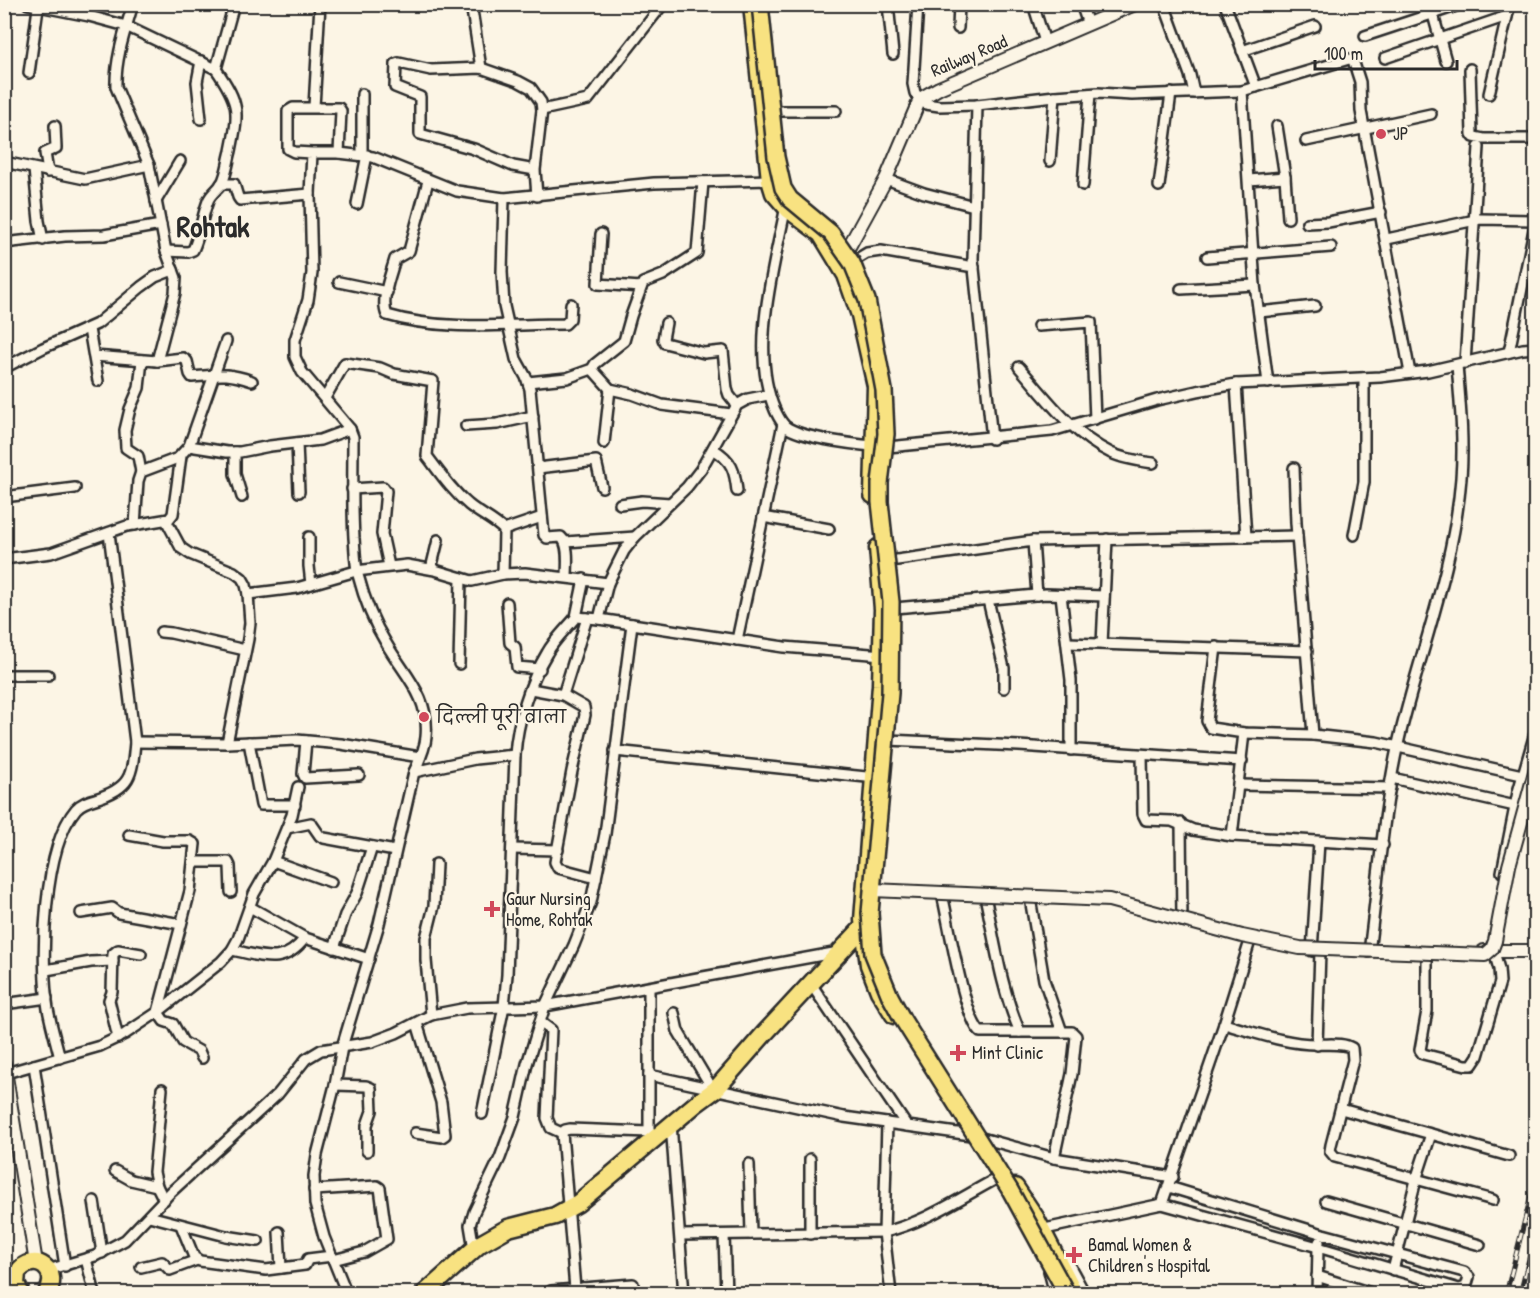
<svg xmlns="http://www.w3.org/2000/svg" width="1540" height="1298" font-family="'Patrick Hand','Playpen Sans Deva',sans-serif">
<style>
.lines{fill:none;stroke-linecap:round;stroke-linejoin:round}
.minor-casing{stroke:#2b2b2b;stroke-width:14}
.tertiary-casing{stroke:#2b2b2b;stroke-width:16}
.trunk-casing{stroke:#2b2b2b;stroke-width:21}
.minor{stroke:#fcf5e5;stroke-width:9}
.tertiary{stroke:#fcf5e5;stroke-width:12}
.trunk{stroke:#f8e281;stroke-width:16}
.rail-casing{stroke:#2b2b2b;stroke-width:5}
.rail{stroke:#fcf5e5;stroke-width:3;stroke-dasharray:9;stroke-linecap:butt}
.tertiary-bridge-casing{stroke:#2b2b2b;stroke-width:16;stroke-linecap:butt}
.primary-bridge-casing{stroke:#2b2b2b;stroke-width:20;stroke-linecap:butt}
.tertiary-bridge{stroke:#fcf5e5;stroke-width:12}
.primary-bridge{stroke:#f8e281;stroke-width:15}
.poi-dot{fill:#d1495b;stroke:#fcf5e5;stroke-width:2}
.labels{text-anchor:middle;stroke-width:4.5;stroke-linejoin:round;paint-order:stroke}
.street-label{font-size:18px;fill:#2b2b2b;stroke:#fcf5e5}
.poi-label{font-size:18px;fill:#2b2b2b;stroke:#fcf5e5;text-anchor:start}
.town-label{font-size:30px;font-weight:bold;fill:#2b2b2b;stroke:#fcf5e5}
</style>
<rect width="100%" height="100%" fill="#fcf5e5"/>
<filter id="ink" filterUnits="userSpaceOnUse"><feTurbulence type="fractalNoise" baseFrequency=".0167" numOctaves="2"/><feDisplacementMap in="SourceGraphic" scale="12" xChannelSelector="R" yChannelSelector="G"/><feConvolveMatrix kernelMatrix="1 2 1 2 8 2 1 2 1" color-interpolation-filters="sRGB"/></filter>
<g filter="url(#ink)">
<g class="lines">
<!-- minor casing -->
<g class="minor-casing">
<g id="minor">
<polyline points="28,4 89,16 126,26 216,69"/>
<path d="M133,4C125,31 115,59 116,87L149,165L166,251L176,278L175,293L157,361"/>
<polyline points="471,4 481,68"/>
<polyline points="888,4 893,54"/>
<polyline points="918,4 913,84 915,93 920,99 926,104 939,106 977,105 1055,96 1098,93 1132,95 1242,91 1349,59 1353,60 1360,82 1361,111 1410,373"/>
<polyline points="1033,4 1045,42"/>
<polyline points="1081,4 1088,24"/>
<polyline points="1164,4 1190,75 1194,93"/>
<polyline points="1225,4 1256,87"/>
<polyline points="1430,4 1446,61"/>
<polyline points="958,28 959,4"/>
<polyline points="1365,36 1462,4"/>
<polyline points="1242,51 1315,26"/>
<polyline points="1385,58 1507,16"/>
<polyline points="201,61 197,82 201,119"/>
<polyline points="1470,69 1472,134 1474,137 1484,139 1536,139"/>
<polyline points="29,73 38,8"/>
<polyline points="1242,91 1255,285 1268,383"/>
<polyline points="1489,94 1510,4"/>
<polyline points="977,105 973,259 992,439"/>
<polyline points="314,107 320,4"/>
<polyline points="542,110 588,100 663,4"/>
<polyline points="774,111 836,111"/>
<polyline points="1277,126 1285,177 1288,218"/>
<polyline points="1306,141 1431,114"/>
<path d="M312,153L294,152L288,149V111L293,108H339L341,111L339,153H312L310,194L312,273L308,300L295,340V357L302,372L350,429L353,437C353,471 352,504 354,538C355,550 355,563 358,575C364,598 373,622 386,643C404,675 430,696 426,737C425,750 419,761 414,772L379,924L342,1047L335,1085L317,1155L314,1176L315,1204L324,1237L347,1294"/>
<polyline points="339,153 373,157 457,191 504,198 654,183 770,180"/>
<polyline points="362,155 362,94"/>
<polyline points="1050,161 1055,96"/>
<polyline points="4,162 85,179 149,165"/>
<polyline points="34,169 39,221 43,240"/>
<polyline points="535,170 513,166 474,149 420,134 420,97 395,87 396,64 399,63 431,70 481,68 518,81 531,88 541,102 542,110 535,170 537,196"/>
<polyline points="48,172 45,153 56,148 55,126"/>
<polyline points="886,179 924,193 974,206"/>
<polyline points="1249,180 1285,177"/>
<path d="M428,181L409,251L395,259C391,274 380,300 387,315C444,332 507,324 565,324L570,319L571,304"/>
<polyline points="221,184 234,184 238,197 240,200 310,194"/>
<polyline points="1083,185 1090,94"/>
<polyline points="1159,186 1171,93"/>
<path d="M504,198L502,272L504,306L516,359L526,377L530,389L544,535L547,538L561,537C570,545 567,565 567,577"/>
<polyline points="156,201 180,161"/>
<polyline points="357,204 367,155"/>
<path d="M786,206C774,267 749,351 775,410C778,416 780,421 785,426C801,439 866,446 888,447L1052,431L1157,400L1197,391L1236,384L1380,377L1428,371L1523,349L1536,348"/>
<polyline points="1307,223 1328,222 1381,212"/>
<polyline points="601,234 598,284 641,287"/>
<polyline points="1387,239 1480,219 1535,220"/>
<polyline points="4,243 65,236 104,235 161,225"/>
<path d="M166,251L188,252L193,250C200,235 202,217 208,201C211,193 218,190 222,183C227,174 228,161 231,151C239,111 240,104 216,69L234,4"/>
<polyline points="1207,257 1331,247"/>
<polyline points="852,262 867,253 881,251 974,267"/>
<polyline points="339,282 387,292"/>
<polyline points="1181,289 1255,285"/>
<polyline points="1259,312 1315,306"/>
<polyline points="666,323 663,339 665,343 704,353 723,351 727,389 729,395 737,405"/>
<polyline points="1038,326 1091,322 1095,419"/>
<polyline points="89,329 98,381"/>
<polyline points="1509,352 1536,220"/>
<path d="M94,356L157,361L183,358L187,361L190,374L192,377C219,375 226,372 252,381"/>
<polyline points="1465,363 1479,147"/>
<path d="M1019,367C1046,398 1073,435 1111,453C1124,459 1139,461 1153,463"/>
<polyline points="4,368 43,348 97,324 141,287 155,277 173,270"/>
<polyline points="592,369 610,389 632,394 662,405 731,414"/>
<polyline points="528,382 567,378 592,369 595,364 624,341 631,316 643,283 663,275 697,253 703,182"/>
<polyline points="1236,384 1246,537"/>
<path d="M325,398L345,363L380,368L394,374L433,381L427,456C440,473 452,491 469,505C480,514 494,520 504,530L503,574"/>
<polyline points="466,426 497,424 533,416"/>
<polyline points="297,443 299,492"/>
<polyline points="604,443 610,389"/>
<polyline points="189,446 226,341"/>
<path d="M713,449C732,460 735,471 737,491"/>
<polyline points="235,452 235,474 242,497"/>
<polyline points="538,468 596,461 602,487"/>
<polyline points="1294,468 1296,523 1313,735"/>
<polyline points="141,472 138,456 126,448 125,430 130,409 139,388 142,360"/>
<polyline points="352,489 383,487 386,491 382,534 389,566"/>
<polyline points="4,497 75,488"/>
<polyline points="620,504 642,501 670,503"/>
<polyline points="763,517 829,529"/>
<polyline points="166,520 181,548 190,554 234,572 242,578 246,585 248,594 250,623 248,639 227,743"/>
<polyline points="135,525 138,481 141,472 178,458 189,446 227,452 240,452 270,446 320,440 350,429"/>
<polyline points="504,530 542,517"/>
<polyline points="1354,535 1364,482 1364,378"/>
<polyline points="309,537 309,566 311,584"/>
<polyline points="1033,541 1037,595"/>
<polyline points="566,542 635,537"/>
<polyline points="4,559 51,553 127,526 169,519 173,514 181,456"/>
<polyline points="890,561 1033,541 1297,536"/>
<polyline points="431,569 438,540"/>
<polyline points="248,594 297,588 356,571 407,565 435,570 472,581 503,574 525,573 608,583"/>
<polyline points="1061,595 1071,680 1071,750"/>
<polyline points="988,600 1004,668 1004,688"/>
<polyline points="507,603 510,643 515,647 517,667 540,669"/>
<polyline points="895,608 1046,594 1104,596"/>
<polyline points="576,617 584,579"/>
<polyline points="599,619 784,647 883,655"/>
<polyline points="161,632 171,633 245,650"/>
<polyline points="737,640 783,424"/>
<polyline points="1068,643 1307,651"/>
<polyline points="1102,644 1107,539"/>
<polyline points="1216,647 1207,721 1211,728 1244,733 1313,735 1376,742 1522,775"/>
<polyline points="459,664 461,578"/>
<polyline points="4,675 48,675"/>
<polyline points="531,689 563,695 584,707 585,715 572,771 555,862 558,868 562,869 596,878"/>
<polyline points="563,695 587,618"/>
<polyline points="888,740 1019,746 1242,761"/>
<polyline points="306,741 303,774 305,778 359,775"/>
<polyline points="135,742 227,743 297,740 341,744 420,757"/>
<polyline points="249,742 261,805 295,805"/>
<polyline points="615,751 876,778"/>
<polyline points="1142,755 1143,814 1146,820 1172,821 1193,830 1232,836 1383,845"/>
<polyline points="414,772 475,759 515,755"/>
<polyline points="1392,778 1515,806"/>
<polyline points="1238,785 1390,788"/>
<polyline points="1181,823 1182,921"/>
<polyline points="287,828 311,823 320,836 324,838 395,851"/>
<polyline points="129,835 163,841 190,841 195,844 190,891 158,1012 164,1021 173,1024 183,1042 199,1051 202,1058"/>
<polyline points="1232,836 1244,733"/>
<polyline points="512,849 558,850"/>
<polyline points="273,861 331,882"/>
<polyline points="194,862 228,862 230,866 231,892"/>
<polyline points="1502,872 1518,792 1536,730"/>
<path d="M942,894C949,923 963,1014 980,1032H1072L1076,1036L1072,1074L1054,1158"/>
<path d="M985,896C995,942 1001,989 1020,1032"/>
<polyline points="1030,898 1044,980 1062,1032"/>
<polyline points="250,907 305,938"/>
<polyline points="81,913 112,908 119,913 181,924"/>
<polyline points="334,948 345,915 357,893 372,847"/>
<path d="M232,950C263,956 283,967 305,938L369,959"/>
<polyline points="1312,951 1319,842"/>
<path d="M1369,952C1378,883 1383,812 1398,744C1418,656 1454,569 1461,478C1464,440 1460,402 1457,365"/>
<polyline points="1427,952 1427,1011 1420,1050 1423,1054 1466,1065 1472,1065 1478,1056 1500,982 1499,969 1492,945"/>
<polyline points="46,970 91,962 113,961"/>
<polyline points="811,984 907,1126"/>
<polyline points="649,988 649,1136"/>
<polyline points="4,1004 47,998"/>
<polyline points="674,1013 678,1031 712,1088"/>
<polyline points="431,1015 426,960 426,938 434,906 436,864"/>
<polyline points="540,1022 551,1030 547,1118 551,1128 562,1133"/>
<path d="M1224,1024C1254,1032 1285,1044 1316,1044C1327,1045 1342,1042 1352,1048L1353,1060L1331,1145L1330,1151L1335,1157L1493,1200"/>
<polyline points="118,1038 109,1000 112,992 113,954 118,950 141,954"/>
<polyline points="1317,1045 1320,951"/>
<path d="M60,1058C56,1042 51,1025 48,1009C40,960 43,848 76,809C81,803 88,801 95,799C131,788 132,776 135,742L109,533"/>
<polyline points="34,1065 65,1266"/>
<polyline points="6,1073 100,1046 125,1034 158,1012 221,962 232,950 238,939 254,894 273,861 292,815 298,787"/>
<polyline points="649,1075 844,1117 971,1135 1054,1158 1173,1177"/>
<polyline points="335,1085 366,1086 371,1088 372,1111 367,1125 367,1151"/>
<polyline points="162,1089 154,1172 157,1186 164,1200"/>
<polyline points="1341,1109 1431,1134 1416,1180 1393,1270"/>
<path d="M482,1114L504,1006L507,975L515,755C517,722 530,681 547,653C554,640 567,628 576,617L599,619L608,583L624,551L635,537L687,487L701,469L737,405L748,399L768,395"/>
<polyline points="887,1123 884,1232 891,1294"/>
<polyline points="671,1124 684,1294"/>
<polyline points="415,1133 442,1137 445,1135 441,1102 417,1023"/>
<polyline points="1431,1134 1509,1156"/>
<polyline points="749,1164 751,1234"/>
<polyline points="115,1171 131,1180 157,1186"/>
<polyline points="314,1190 377,1186 380,1188 387,1239 364,1252 333,1260"/>
<polyline points="94,1201 102,1253"/>
<polyline points="1326,1201 1480,1245"/>
<polyline points="1162,1204 1318,1247 1459,1289 1466,1287 1469,1277 1464,1272 1323,1234 1169,1187"/>
<polyline points="149,1216 226,1236 258,1241"/>
<polyline points="181,1225 194,1257 200,1261 266,1270 305,1265 308,1259 332,1256"/>
<polyline points="1040,1230 1162,1204 1224,1024 1250,941"/>
<polyline points="279,1232 281,1268"/>
<polyline points="810,1234 810,1159"/>
<path d="M681,1235L884,1232C924,1223 960,1198 996,1179"/>
<polyline points="724,1235 726,1294"/>
<polyline points="474,1249 470,1225 474,1212 500,1158 515,1117 527,1064 545,1006 574,945 591,902 605,834 632,624"/>
<polyline points="86,1259 95,1294"/>
<polyline points="1067,1261 1085,1294"/>
<polyline points="141,1267 162,1262 170,1270 197,1260"/>
<polyline points="48,1270 95,1256 125,1240 171,1192 278,1094 306,1059 321,1050 372,1042 396,1033 431,1015 467,1008 545,1006 839,952"/>
<polyline points="1049,1271 1055,1294"/>
<polyline points="1317,1276 1374,1294"/>
<polyline points="583,1288 633,1284"/>
<polyline points="547,1294 551,1291 575,1289"/>
<polyline points="583,1294 583,1288 575,1289 562,1133 565,1130 570,1129 649,1132"/>
<polyline points="1317,1294 1318,1247 1319,1242"/>
</g>
</g>
<!-- tertiary casing -->
<g class="tertiary-casing">
<g id="tertiary">
<polyline points="841,257 846,252 886,179 920,99 939,88 1135,4"/>
<polyline points="1484,951 1536,951"/>
<polyline points="4,1064 36,1263"/>
</g>
</g>
<!-- trunk casing -->
<g class="trunk-casing">
<g id="trunk">
<polyline points="752,4 770,180 774,193 788,209 821,234 846,275 860,315 876,386 873,495"/>
<polyline points="878,548 883,609 881,685 863,920 869,965 879,991 894,1015"/>
<polyline points="1015,1187 1035,1217 1075,1294"/>
<path d="M21,1294L16,1284L17,1273C34,1249 63,1272 46,1294"/>
<polyline points="424,1294 480,1244 508,1228 555,1216 578,1203 697,1103 716,1089 764,1034 867,923"/>
</g>
</g>
<!-- minor -->
<use href="#minor" class="minor"/>
<!-- tertiary -->
<use href="#tertiary" class="tertiary"/>
<!-- trunk -->
<use href="#trunk" class="trunk"/>
<!-- rail casing -->
<g class="rail-casing">
<g id="rail">
<polyline points="1506,1294 1536,1176"/>
<polyline points="1520,1294 1536,1231"/>
</g>
</g>
<!-- rail -->
<use href="#rail" class="rail"/>
<!-- tertiary-bridge casing -->
<g class="tertiary-bridge-casing">
<polyline id="tertiary-bridge" points="872,890 1109,900 1242,936 1300,948 1485,955 1492,949 1495,941 1509,866 1536,768"/>
</g>
<!-- primary-bridge casing -->
<g class="primary-bridge-casing">
<polyline id="primary-bridge" points="760,4 776,157 783,188 790,199 831,233 852,263 867,300 884,390 886,434 880,483 880,502 891,602 890,693 870,913 873,954 890,996 903,1020 1010,1190 1067,1294"/>
</g>
<!-- tertiary-bridge -->
<use href="#tertiary-bridge" class="tertiary-bridge"/>
<!-- primary-bridge -->
<use href="#primary-bridge" class="primary-bridge"/>
</g>
</g>
<!-- markers -->
<g class="poi-dot">
<circle cx="1381" cy="134" r="6"/>
<circle cx="424" cy="717" r="6"/>
<path d="M489 900h6v6h6v6h-6v6h-6v-6h-6v-6h6z"/>
<path d="M955 1044h6v6h6v6h-6v6h-6v-6h-6v-6h6z"/>
<path d="M1071 1246h6v6h6v6h-6v6h-6v-6h-6v-6h6z"/>
</g>
<g class="labels">
<!-- street labels -->
<g class="street-label">
<text transform="translate(969 56) rotate(-23)" y="6">Railway Road</text>
</g>
<!-- poi labels -->
<g class="poi-label">
<text x="1393" y="140">JP</text>
<text x="436" y="723">दिल्ली पूरी वाला</text>
<text x="506" y="905">Gaur Nursing<tspan x="506" dy="21">Home, Rohtak</tspan></text>
<text x="972" y="1059">Mint Clinic</text>
<text x="1088" y="1251">Bamal Women &amp;<tspan x="1088" dy="21">Children's Hospital</tspan></text>
</g>
<!-- town labels -->
<g class="town-label">
<text x="213" y="237">Rohtak</text>
</g>
</g>
<!-- margin -->
<rect width="1540" height="1298" fill="none" stroke="#fcf5e5" stroke-width="24"/>
<rect x="12" y="12" width="1516" height="1274" fill="none" stroke="#2b2b2b" stroke-width="2" filter="url(#ink)"/>
<!-- scale -->
<path d="M1315 60v9h142v-9" fill="none" stroke="#2b2b2b" stroke-width="3"/>
<text x="1324" y="60" font-size="18" fill="#2b2b2b" stroke="#fcf5e5" stroke-width="4.5" paint-order="stroke">100 m</text>
</svg>
